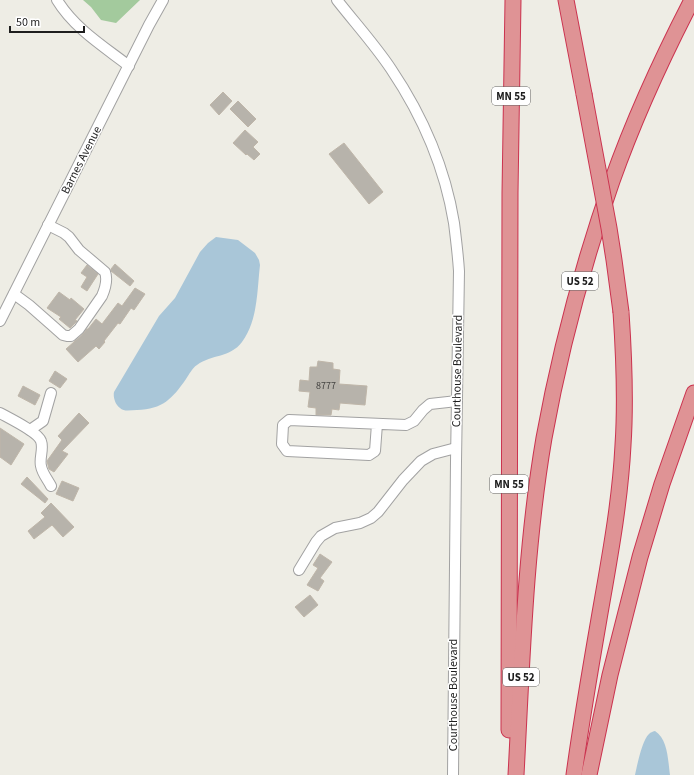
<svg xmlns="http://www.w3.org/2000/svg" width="694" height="775" font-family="'Source Sans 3',sans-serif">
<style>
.forest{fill:#a3ca9d}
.water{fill:#a9c6d8}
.building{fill:#b7b3ab;stroke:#bfb6a9}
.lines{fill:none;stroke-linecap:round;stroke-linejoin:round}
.minor-casing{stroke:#a2a2a2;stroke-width:12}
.highway-casing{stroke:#cb334f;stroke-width:17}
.minor{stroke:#fff;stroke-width:10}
.highway{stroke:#df9395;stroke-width:15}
.highway-bridge-casing{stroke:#cb334f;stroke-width:17;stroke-linecap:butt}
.highway-bridge{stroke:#df9395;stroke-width:15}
.labels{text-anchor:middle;stroke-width:3;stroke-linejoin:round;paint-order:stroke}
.number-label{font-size:10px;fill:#444341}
.shield{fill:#fff;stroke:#626262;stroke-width:1}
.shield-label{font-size:11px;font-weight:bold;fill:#1e1e1e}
.street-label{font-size:12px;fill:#1e1e1e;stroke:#fff}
</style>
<rect width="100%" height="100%" fill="#eeede5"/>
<!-- forest -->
<polygon class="forest" points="83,0 140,0 116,23 101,20 91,7"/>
<!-- water -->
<g class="water">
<path d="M216,237L238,240L255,253L259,260L260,265C257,291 258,320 242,342C230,358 212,354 197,365C192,368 189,375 186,379C172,399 163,409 137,410C131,410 124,412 120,408C115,404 113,397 114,392L159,316L175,298L200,252L208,243Z"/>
<path d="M655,731C668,739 668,761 670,775H635C637,766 642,740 649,734C651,732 652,732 655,731Z"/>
</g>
<!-- building -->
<g class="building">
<polygon points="223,92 232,101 219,115 210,105"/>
<polygon points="238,101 256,119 248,127 230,109"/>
<polygon points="245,130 258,142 253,147 260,154 254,160 247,154 246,155 233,143"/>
<polygon points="344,143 383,192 369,204 329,154"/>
<polygon points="115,264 134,281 130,286 111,271 111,269"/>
<polygon points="87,265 98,274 87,291 81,287 87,277 81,273"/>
<polygon points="135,288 145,294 134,310 131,308 120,324 118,323 104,341 105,342 99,349 96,346 78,362 66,349 83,334 87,329 88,329 96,319 102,324 118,303 122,306"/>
<polygon points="59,292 70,300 71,298 84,309 75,320 77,321 70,328 59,319 61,317 47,308"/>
<polygon points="318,361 333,363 333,369 340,370 339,384 367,386 365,405 340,403 339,410 332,409 331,415 316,415 316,408 308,407 310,392 299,391 300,380 309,381 310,367 317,367"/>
<polygon points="55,371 67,379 60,388 49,381"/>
<polygon points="23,386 40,395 35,405 18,396"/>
<polygon points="79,413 89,423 62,451 68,454 54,472 49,469 47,461 62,440 58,436"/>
<polygon points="0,428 24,444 11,465 0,457"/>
<polygon points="27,477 48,499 45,503 21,484"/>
<polygon points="62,481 79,488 73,501 56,494"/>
<polygon points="51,503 74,527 63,537 52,525 34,539 28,531 45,517 41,513"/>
<polygon points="320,554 332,562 320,578 324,581 318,591 307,585 318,568 313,565"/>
<polygon points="310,595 318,605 304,617 295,607"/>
</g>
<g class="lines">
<!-- minor casing -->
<g class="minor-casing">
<g id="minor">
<path d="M57,0C74,28 103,46 129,66"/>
<path d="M337,0C355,23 375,45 391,69C422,115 445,168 454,223C456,239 458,255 459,271L456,461L453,775"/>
<path d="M14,294L29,305L54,327L63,335L67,336H71L79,329L102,296C105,289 108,280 105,272L79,250L69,237L64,233L48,225"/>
<polyline points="0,321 149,25 163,0"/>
<path d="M0,413C9,418 38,432 41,441C44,449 39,458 41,466C42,473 48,480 51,486"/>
<polyline points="377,424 375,451 369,455 287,451 282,444 283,425 289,420 406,425 414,421 423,410 430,404 457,401"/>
<polyline points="30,430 43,421 51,393"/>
<polyline points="299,570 316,542 321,536 335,528 360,523 371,518 378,512 403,480 421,461 433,454 456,448"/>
</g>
</g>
<!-- highway casing -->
<g class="highway-casing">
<g id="highway">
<polyline points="566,0 584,94"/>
<polyline points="509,730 510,193 513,0"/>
<path d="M516,775C522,662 525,549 544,438C560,350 583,264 612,181C634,119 662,58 692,0"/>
<path d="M574,775C581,723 590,671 599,619C609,561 620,504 623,445C626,400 624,356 621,312"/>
<polyline points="589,775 610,675 640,557 662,484 694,393"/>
</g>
</g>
<!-- minor -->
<use href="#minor" class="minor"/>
<!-- highway -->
<use href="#highway" class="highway"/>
<!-- highway-bridge casing -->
<g class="highway-bridge-casing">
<polyline id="highway-bridge" points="584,94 609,228 614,260 621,312"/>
</g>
<!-- highway-bridge -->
<use href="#highway-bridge" class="highway-bridge"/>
</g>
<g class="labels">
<!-- number labels -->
<g class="number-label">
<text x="326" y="389">8777</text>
</g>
<!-- shield labels -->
<g class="shield">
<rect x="492" y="87" width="38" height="18" rx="3"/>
<rect x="562" y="272" width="36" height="18" rx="3"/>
<rect x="490" y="475" width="38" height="18" rx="3"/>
<rect x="503" y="668" width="36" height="18" rx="3"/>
</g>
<g class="shield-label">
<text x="511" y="100">MN 55</text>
<text x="580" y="285">US 52</text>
<text x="509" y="488">MN 55</text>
<text x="521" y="681">US 52</text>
</g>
<!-- street labels -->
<g class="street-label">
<text transform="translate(81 160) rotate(-63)" y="4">Barnes Avenue</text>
<text transform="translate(457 371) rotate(-89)" y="4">Courthouse Boulevard</text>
<text transform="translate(453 695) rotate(-90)" y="4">Courthouse Boulevard</text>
</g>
</g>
<!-- scale -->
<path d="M10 26v6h74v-6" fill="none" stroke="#1e1e1e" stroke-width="2"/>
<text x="16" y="26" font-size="12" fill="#1e1e1e" stroke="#ffffff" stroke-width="3" paint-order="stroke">50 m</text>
</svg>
